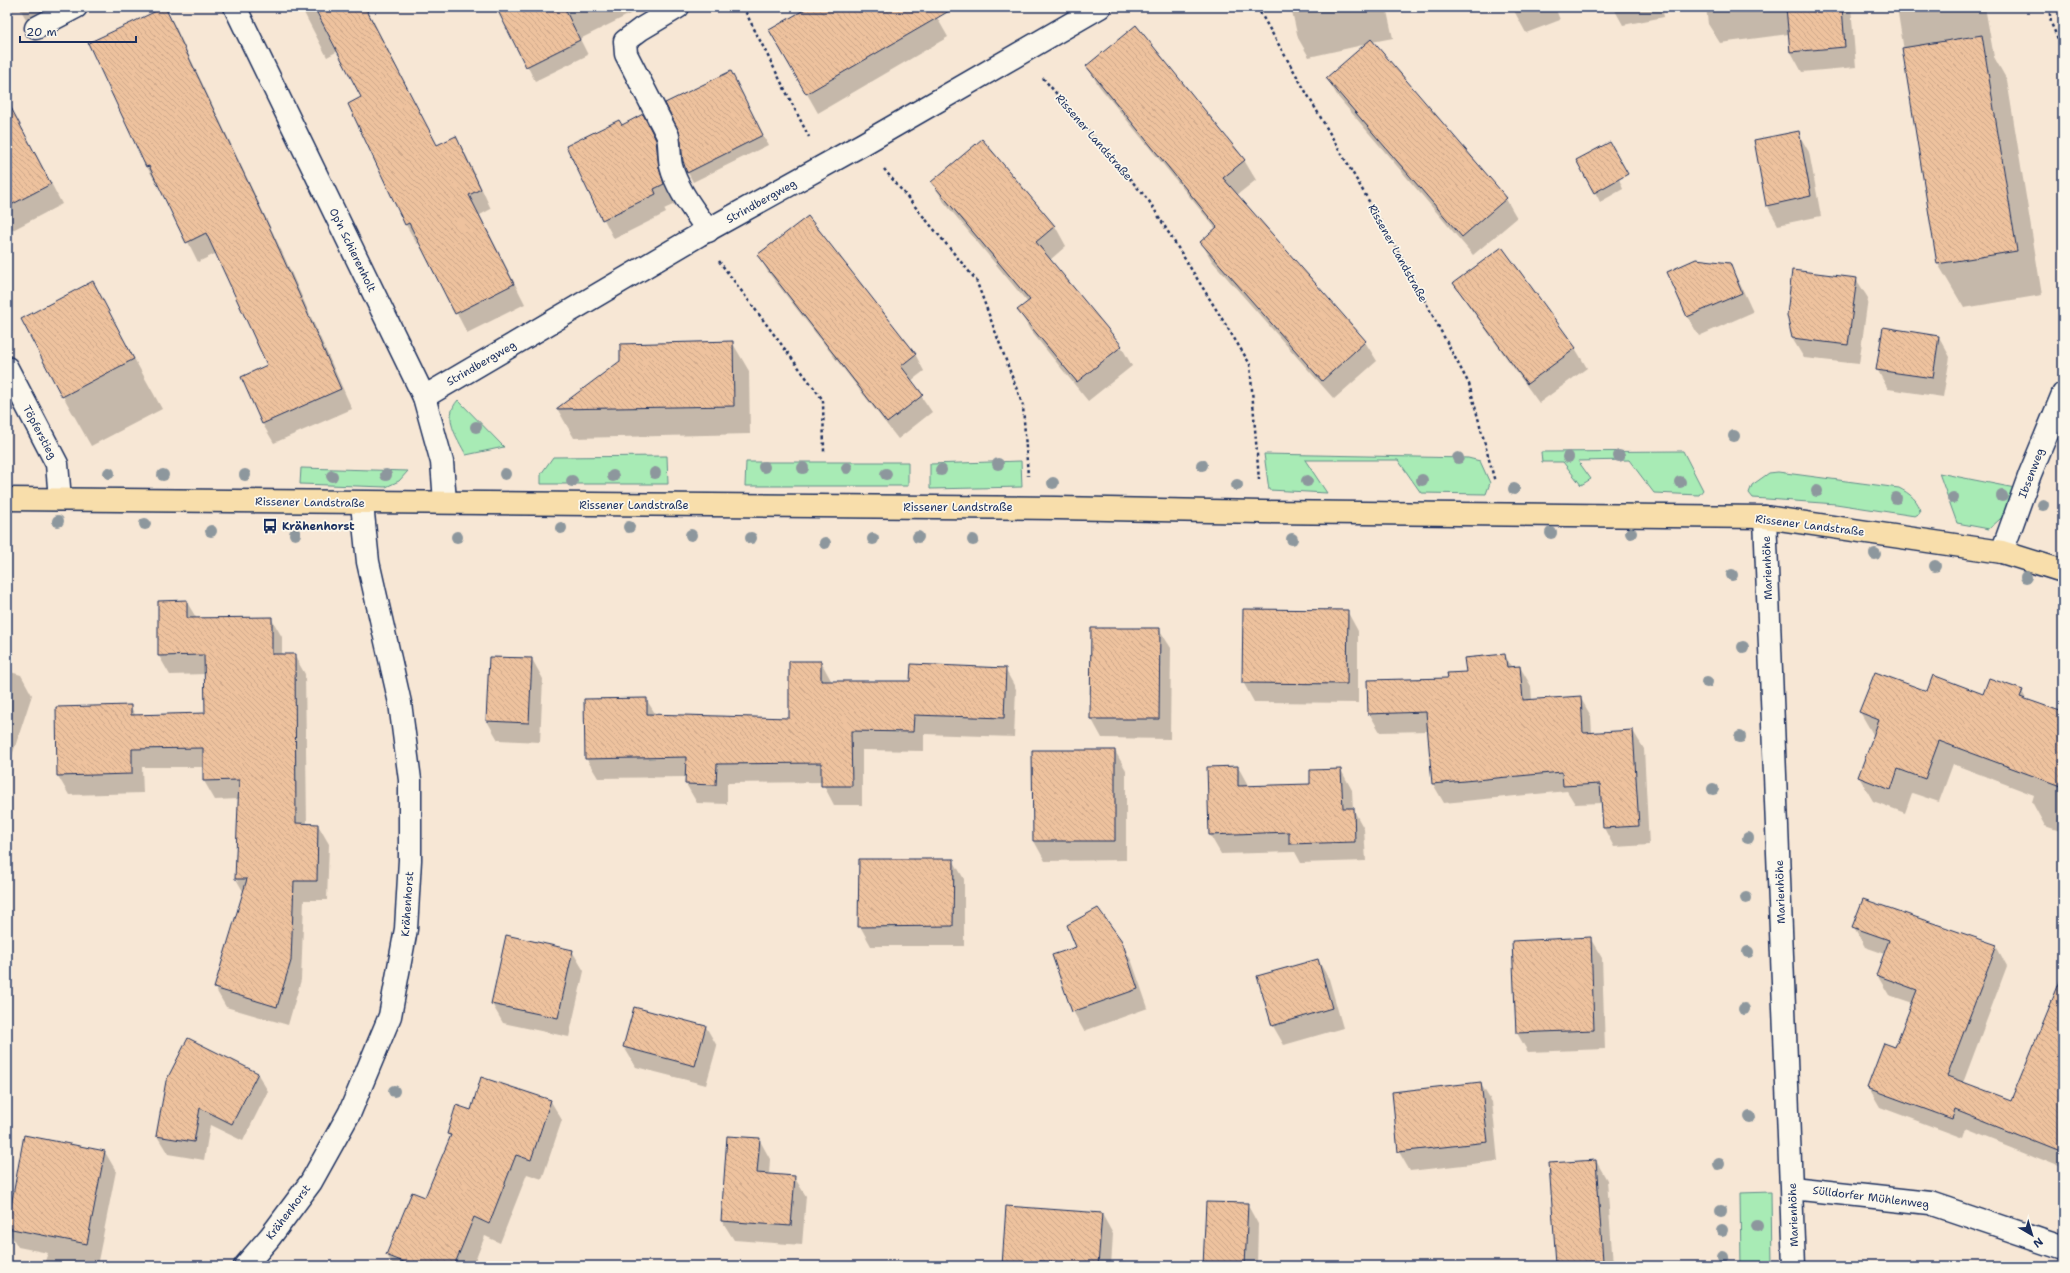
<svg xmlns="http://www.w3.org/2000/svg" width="2070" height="1273" font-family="'Shantell Sans',sans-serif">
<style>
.grass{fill:#a8ebb5;stroke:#628d8a}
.shadow{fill:#0003}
.building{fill:url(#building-back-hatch);stroke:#1b2f5e}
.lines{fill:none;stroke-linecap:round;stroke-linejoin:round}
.minor-casing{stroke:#1b2f5e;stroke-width:25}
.major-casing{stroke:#1b2f5e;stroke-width:25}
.path{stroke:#1b2f5e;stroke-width:2.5;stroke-dasharray:3 3;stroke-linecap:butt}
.minor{stroke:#fbf7ec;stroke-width:22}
.major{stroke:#f8deab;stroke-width:22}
.tree{fill:#8d979d}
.labels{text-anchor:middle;stroke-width:3.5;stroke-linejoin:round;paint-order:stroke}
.street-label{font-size:11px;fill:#1b2f5e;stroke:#fbf7ec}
.poi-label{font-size:11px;font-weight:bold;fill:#1b2f5e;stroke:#fbf7ec;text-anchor:start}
</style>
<defs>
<pattern id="building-back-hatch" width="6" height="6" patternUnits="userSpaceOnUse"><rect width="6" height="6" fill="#eec29e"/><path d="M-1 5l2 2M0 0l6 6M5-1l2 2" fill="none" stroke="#cca78a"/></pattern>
</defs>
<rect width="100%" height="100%" fill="#f7e7d5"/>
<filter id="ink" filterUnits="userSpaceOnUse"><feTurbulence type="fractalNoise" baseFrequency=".025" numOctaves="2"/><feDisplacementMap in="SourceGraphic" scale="8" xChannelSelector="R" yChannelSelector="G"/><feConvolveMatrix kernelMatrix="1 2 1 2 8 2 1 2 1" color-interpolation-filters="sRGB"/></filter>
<g filter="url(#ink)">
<!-- grass -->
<g class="grass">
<path d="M458,400L504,447L466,455C457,437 442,418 458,400Z"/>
<polygon points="1683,451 1703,490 1699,495 1654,493 1629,460 1578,461 1591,479 1581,485 1563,462 1542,462 1541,452"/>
<polygon points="1264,454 1468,458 1480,461 1490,483 1486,494 1421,493 1398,460 1305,460 1327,493 1269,490"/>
<polygon points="667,456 668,484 541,484 541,474 553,457"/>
<polygon points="1021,461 1022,487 930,489 930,464"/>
<polygon points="746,462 908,462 908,486 745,486"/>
<polygon points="301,468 408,471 399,481 386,487 300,484"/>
<path d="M1778,472L1899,488C1909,493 1920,501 1920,513L1915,516L1836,504L1753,498L1749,493L1752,485L1769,473Z"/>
<polygon points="1939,473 2015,488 2010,510 1989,529 1957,523"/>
<polygon points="1771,1192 1772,1266 1741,1266 1740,1193"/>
</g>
<!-- shadow -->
<g class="shadow">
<polygon points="19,7 71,7 30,26"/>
<polygon points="301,7 366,7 437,146 456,138 467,157 491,209 480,215 525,304 467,333 420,242 417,244 406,225 362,97 338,51 327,57"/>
<polygon points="497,7 644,7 580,39 588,55 535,81"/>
<polygon points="811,7 931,7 948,37 818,113 771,31"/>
<polygon points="1291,7 1386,7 1393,38 1372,42 1506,199 1517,218 1473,255 1338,97 1327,78 1367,44 1309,57 1298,38"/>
<polygon points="1512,7 1555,7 1560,20 1526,33"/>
<polygon points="1613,7 1662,7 1664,17 1623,25"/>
<polygon points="1706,7 1851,7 1856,67 1802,72 1791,52 1789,34 1720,43 1708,24"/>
<polygon points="1897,7 1985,7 1994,57 2007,80 2042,295 1964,308 1938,264"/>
<polygon points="165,8 176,28 283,254 352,409 274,443 262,423 268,366 217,253 198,262 160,186 158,186 147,167 90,43"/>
<polygon points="1087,66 1244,160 1256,180 1237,195 1365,342 1377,361 1334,399 1212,261 1201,242 1216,229 1099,86"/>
<polygon points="736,82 768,145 693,182 688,173"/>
<polygon points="7,113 23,130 62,204 7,233"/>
<polygon points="643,116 667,161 669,189 675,204 664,209 666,213 614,239 567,147 622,126"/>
<polygon points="1798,133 1809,152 1821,216 1778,225 1767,205"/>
<polygon points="982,140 1055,226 1066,246 1050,260 1121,346 1132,366 1088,401 1030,330 1019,311 1028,303 944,202 932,182"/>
<polygon points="1610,156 1623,189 1600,202 1595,192"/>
<polygon points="759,256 915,354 924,371 911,381 932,412 898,439 768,272"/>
<polygon points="1729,264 1740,284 1753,312 1699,336 1687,316"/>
<polygon points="1856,279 1868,298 1859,364 1804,358 1792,338"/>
<polygon points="92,282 162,409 91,446 63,396"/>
<polygon points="1454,283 1575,348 1587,368 1539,403 1466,302"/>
<polygon points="1939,337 1950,357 1943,397 1888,389 1877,369"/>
<polygon points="732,342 749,371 750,434 574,438 558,410 621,361"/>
<polygon points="186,601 197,619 271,618 282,637 282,655 294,655 305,674 307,824 318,825 329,844 327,900 304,900 301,980 288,1025 226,1007 215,988 244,893 236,879 239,799 215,800 204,781 204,767 142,767 143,793 69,795 58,776 130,706 136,716 206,714 206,674 170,675 159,656"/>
<polygon points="1347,611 1358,631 1358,703 1254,702 1243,682"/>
<polygon points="1159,629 1171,648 1170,739 1102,738 1091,718"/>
<polygon points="1505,655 1512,668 1520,667 1531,686 1532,700 1580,697 1591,716 1592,733 1633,731 1644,749 1649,845 1614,847 1604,828 1602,803 1575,804 1567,791 1444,803 1433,784 1429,731 1380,732 1369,713"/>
<polygon points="532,659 543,679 540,742 498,740 487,721"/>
<polygon points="821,662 832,682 911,682 1005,669 1016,689 1014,737 924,734 924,751 862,750 862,805 834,805 822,782 727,783 727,804 697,803 686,784 686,777 598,778 586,758 646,699 656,715 790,719"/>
<polygon points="7,671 21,675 32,695 7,771"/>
<polygon points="2022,691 2027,701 2063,713 2063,832 2045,826 2032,802 2034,795 1953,764 1939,802 1912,793 1905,813 1873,801 1859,777 1874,736 1860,712 1927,692 1983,695"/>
<polygon points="1033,751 1115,751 1126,770 1126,860 1045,861 1034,841"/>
<polygon points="1238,767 1249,787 1311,785 1341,770 1352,790 1353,809 1364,829 1366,861 1301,863 1295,852 1221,854 1210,835"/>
<polygon points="953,860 964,879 964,946 871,946 860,926"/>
<polygon points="1854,927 1996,946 2007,966 1963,1083 2011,1101 2063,1003 2063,1168 1966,1129 1963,1138 1880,1107 1869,1088 1896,1049 1913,1003 1889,995 1877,975 1885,954 1865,947"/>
<polygon points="1590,938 1602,958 1605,1049 1528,1052 1517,1033"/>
<polygon points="1121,941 1132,962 1148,1008 1084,1031 1073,1011"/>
<polygon points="572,951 584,971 569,1037 503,1023 492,1004"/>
<polygon points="1318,960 1329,979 1343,1028 1284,1045 1273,1026"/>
<polygon points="706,1027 717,1046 706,1085 636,1067 624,1047"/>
<polygon points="257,1073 268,1091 243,1141 210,1125 204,1160 168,1154 157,1136 167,1081"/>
<polygon points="1480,1083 1492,1102 1498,1161 1410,1171 1399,1152"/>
<polygon points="550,1100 562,1120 542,1179 527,1174 500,1243 485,1236 473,1266 394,1266 387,1255 426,1198 450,1138 448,1133 472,1111"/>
<polygon points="25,1136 105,1152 116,1171 97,1266 43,1266 48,1253 18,1247 7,1229"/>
<polygon points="759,1139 770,1159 769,1175 794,1177 806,1196 802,1245 734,1240 722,1221"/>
<polygon points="1596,1161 1607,1180 1613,1266 1558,1266 1557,1264"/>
<polygon points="1247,1204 1258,1224 1257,1266 1204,1266"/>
<polygon points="1102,1214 1113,1234 1111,1266 1003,1266"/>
</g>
<!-- building -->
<g class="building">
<polygon points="165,7 272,233 341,389 262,424 241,377 267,365 206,233 186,243 149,166 146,167 88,43"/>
<polygon points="314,7 365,7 437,145 456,136 481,189 469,195 514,284 455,314 409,223 405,225 348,104 361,97"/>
<polygon points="496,7 564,7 580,40 526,67"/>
<polygon points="809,7 956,7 806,94 769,30"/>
<polygon points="1786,7 1842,7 1845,47 1790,52"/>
<polygon points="1136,25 1245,160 1223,178 1366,341 1322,381 1200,242 1217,227 1086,66"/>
<polygon points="1982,35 2017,251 1937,264 1902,48"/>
<polygon points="1371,39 1507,198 1462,237 1326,78"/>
<polygon points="731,71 763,135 687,173 683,161 680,134 665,103"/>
<polygon points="7,100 51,184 7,207"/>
<polygon points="643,114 656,140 659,168 664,184 654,189 656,194 602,220 566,146 619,120 622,125"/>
<polygon points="1799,131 1811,196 1766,206 1754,140"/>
<polygon points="982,139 1055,226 1036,242 1122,346 1077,382 1017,310 1030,300 931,182"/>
<polygon points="1610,142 1628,174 1594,193 1576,160"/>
<polygon points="808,216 916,354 901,366 923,395 887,423 757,255"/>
<polygon points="1502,247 1576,348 1527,384 1453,283"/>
<polygon points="1696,259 1730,263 1742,293 1687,317 1667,272"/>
<polygon points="1792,270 1857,278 1848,345 1792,338 1787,315"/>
<polygon points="93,281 134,359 62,397 21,319"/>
<polygon points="1883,327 1939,336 1933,378 1876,370"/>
<polygon points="733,341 734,406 556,409 620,361 620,344"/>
<polygon points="187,600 187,618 272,617 272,654 295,654 296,823 318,824 317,881 294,881 291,961 277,1007 214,988 247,879 235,879 239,780 203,781 203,748 132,749 132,774 57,776 56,707 131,705 131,715 205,713 204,655 158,656 158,601"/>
<polygon points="1243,609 1348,610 1347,684 1242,683"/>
<polygon points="1091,628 1160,628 1159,719 1090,719"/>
<polygon points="1505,654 1507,667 1520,666 1523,700 1581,696 1583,733 1633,730 1639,826 1603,828 1600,784 1563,786 1562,772 1432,784 1426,712 1368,714 1367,680 1448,678 1447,673 1466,672 1464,658"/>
<polygon points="489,657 532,658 529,723 486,721"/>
<polygon points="789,661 821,661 821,681 910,681 911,664 1006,668 1004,718 914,715 913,732 851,731 852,786 821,786 821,763 717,764 716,785 685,784 686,757 585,759 584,699 647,698 647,714 789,718"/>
<polygon points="1875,672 1927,691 1933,675 1983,694 1989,678 2023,690 2020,697 2063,712 2063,787 1939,741 1925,779 1898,769 1891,790 1858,777 1879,720 1859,712"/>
<polygon points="1032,750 1115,750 1115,841 1033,841"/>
<polygon points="1238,766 1238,786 1310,784 1310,770 1341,769 1343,808 1354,808 1355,842 1289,844 1289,832 1209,835 1207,767"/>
<polygon points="859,859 954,859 953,926 858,927"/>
<polygon points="1863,899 1997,945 1947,1076 2011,1100 2063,974 2063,1153 1955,1110 1952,1119 1867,1088 1884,1043 1895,1047 1917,990 1876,975 1889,940 1852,927"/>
<polygon points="1098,908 1122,941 1138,989 1072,1012 1052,955 1076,947 1067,925"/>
<polygon points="506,935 573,950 558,1018 491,1004"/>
<polygon points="1591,937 1594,1030 1516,1033 1512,941"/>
<polygon points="1318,959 1332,1008 1272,1026 1257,976"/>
<polygon points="634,1007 706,1026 695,1066 623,1047"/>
<polygon points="188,1038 258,1073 232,1124 200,1108 194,1142 156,1136 166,1081"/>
<polygon points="481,1077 551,1100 531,1160 516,1155 489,1224 474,1217 454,1266 414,1266 386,1255 412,1192 425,1197 451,1135 447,1134 456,1105 471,1110"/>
<polygon points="1481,1082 1488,1142 1398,1152 1392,1092"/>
<polygon points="24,1135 105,1151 87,1244 7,1228"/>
<polygon points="727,1136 760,1138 757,1173 795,1176 791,1226 721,1221"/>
<polygon points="1596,1160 1603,1261 1556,1264 1549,1163"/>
<polygon points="1206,1202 1248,1203 1245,1266 1203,1266"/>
<polygon points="1006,1206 1102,1213 1098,1266 1040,1261 1040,1266 1002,1266"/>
</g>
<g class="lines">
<!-- minor casing -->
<g class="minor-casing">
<g id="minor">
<polyline points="235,7 424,397 442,462 445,502"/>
<path d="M678,7L641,29L625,41L626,54L668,136C670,146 669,157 671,166C677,190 695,211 708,231"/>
<polyline points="36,28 76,7"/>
<polyline points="7,368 57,464 60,499"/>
<polyline points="424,397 699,235 863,144 1100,7"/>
<polyline points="1765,517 1794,1266"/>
<polyline points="2002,552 2030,474 2063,394"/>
<polyline points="1792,1188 1930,1203 2063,1248"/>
<polyline points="245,1266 270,1237 311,1182 350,1112 390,1016 406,929 410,860 410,780 400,703 368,562 362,504"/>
</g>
</g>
<!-- major casing -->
<g class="major-casing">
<polyline id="major" points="7,499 1057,508 1261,512 1765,517 2002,552 2063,571"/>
</g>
<!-- path -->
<g class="path">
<polyline points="743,7 809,137"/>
<polyline points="1257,7 1408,269 1469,384 1495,482"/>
<polyline points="2049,7 2051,23 2063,50"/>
<polyline points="1043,78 1149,201 1250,364 1259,480"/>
<polyline points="884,169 976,280 1023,406 1028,476"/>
<polyline points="719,261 823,400 824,452"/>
</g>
<!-- minor -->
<use href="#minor" class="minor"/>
<!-- major -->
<use href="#major" class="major"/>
</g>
<!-- trees -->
<g class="tree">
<circle cx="476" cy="427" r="6"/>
<circle cx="1734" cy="436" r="6"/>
<circle cx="1619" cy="456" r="6"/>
<circle cx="1568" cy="457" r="6"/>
<circle cx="1458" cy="458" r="6"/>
<circle cx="998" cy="464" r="6"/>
<circle cx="1202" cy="465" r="6"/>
<circle cx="764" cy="467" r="6"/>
<circle cx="803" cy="468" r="6"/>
<circle cx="847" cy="468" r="6"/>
<circle cx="941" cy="470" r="6"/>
<circle cx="109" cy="473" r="6"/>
<circle cx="655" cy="473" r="6"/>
<circle cx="505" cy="474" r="6"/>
<circle cx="886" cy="474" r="6"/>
<circle cx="163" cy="475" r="6"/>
<circle cx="245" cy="475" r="6"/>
<circle cx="386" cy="475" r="6"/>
<circle cx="332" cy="476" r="6"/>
<circle cx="613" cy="476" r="6"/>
<circle cx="1422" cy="480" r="6"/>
<circle cx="572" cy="481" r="6"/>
<circle cx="1307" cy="481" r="6"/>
<circle cx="1680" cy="482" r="6"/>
<circle cx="1053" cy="483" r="6"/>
<circle cx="1237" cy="485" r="6"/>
<circle cx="1514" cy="489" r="6"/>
<circle cx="1817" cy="491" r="6"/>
<circle cx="2002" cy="496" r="6"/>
<circle cx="1896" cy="498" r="6"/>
<circle cx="1953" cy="498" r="6"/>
<circle cx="2043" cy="505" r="6"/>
<circle cx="58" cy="521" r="6"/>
<circle cx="145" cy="524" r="6"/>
<circle cx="629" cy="527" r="6"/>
<circle cx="561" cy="528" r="6"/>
<circle cx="211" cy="531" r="6"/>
<circle cx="1551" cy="533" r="6"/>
<circle cx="1631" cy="533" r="6"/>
<circle cx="295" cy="534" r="6"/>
<circle cx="691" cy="535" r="6"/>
<circle cx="457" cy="537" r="6"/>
<circle cx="918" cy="537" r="6"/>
<circle cx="751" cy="538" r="6"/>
<circle cx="873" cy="539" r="6"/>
<circle cx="1292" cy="539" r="6"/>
<circle cx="973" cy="540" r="6"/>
<circle cx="825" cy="543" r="6"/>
<circle cx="1875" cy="554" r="6"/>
<circle cx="1935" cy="566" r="6"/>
<circle cx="1732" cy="575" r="6"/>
<circle cx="2026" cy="577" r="6"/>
<circle cx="1743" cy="647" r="6"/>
<circle cx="1707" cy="682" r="6"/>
<circle cx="1740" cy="737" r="6"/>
<circle cx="1713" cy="789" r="6"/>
<circle cx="1748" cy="838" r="6"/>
<circle cx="1746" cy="898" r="6"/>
<circle cx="1748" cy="952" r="6"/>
<circle cx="1744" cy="1009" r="6"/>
<circle cx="394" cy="1091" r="6"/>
<circle cx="1750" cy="1117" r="6"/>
<circle cx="1719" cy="1164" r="6"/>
<circle cx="1721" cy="1211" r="6"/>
<circle cx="1757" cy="1226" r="6"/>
<circle cx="1722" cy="1230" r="6"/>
<circle cx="1723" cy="1257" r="6"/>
</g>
</g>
<!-- icons -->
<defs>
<g id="bus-bare" transform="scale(1.2)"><path d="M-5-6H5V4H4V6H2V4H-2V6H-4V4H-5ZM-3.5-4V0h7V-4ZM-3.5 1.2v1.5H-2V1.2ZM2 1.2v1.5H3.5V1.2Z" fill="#1b2f5e" stroke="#fbf7ec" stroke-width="2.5" paint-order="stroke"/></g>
</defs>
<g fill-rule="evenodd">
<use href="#bus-bare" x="270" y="526"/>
</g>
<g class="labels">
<!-- street labels -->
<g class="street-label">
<text transform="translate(1094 137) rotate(49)" y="4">Rissener Landstraße</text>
<text transform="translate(761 201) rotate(-29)" y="4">Strindbergweg</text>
<text transform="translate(353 250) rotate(64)" y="4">Op'n Schierenholt</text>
<text transform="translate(1398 253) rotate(61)" y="4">Rissener Landstraße</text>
<text transform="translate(481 363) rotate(-30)" y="4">Strindbergweg</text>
<text transform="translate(40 432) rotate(62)" y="4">Töpferstieg</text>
<text transform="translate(2031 473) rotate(-69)" y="4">Ibsenweg</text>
<text transform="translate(310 502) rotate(1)" y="4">Rissener Landstraße</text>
<text x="634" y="509">Rissener Landstraße</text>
<text x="958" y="511">Rissener Landstraße</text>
<text transform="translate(1810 525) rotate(7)" y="4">Rissener Landstraße</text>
<text transform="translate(1767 568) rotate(-92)" y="4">Marienhöhe</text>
<text transform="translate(1780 892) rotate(-92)" y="4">Marienhöhe</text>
<text transform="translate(407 904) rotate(-86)" y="4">Krähenhorst</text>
<text transform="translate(1871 1197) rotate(7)" y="4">Sülldorfer Mühlenweg</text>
<text transform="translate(288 1212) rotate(-53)" y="4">Krähenhorst</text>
<text transform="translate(1793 1215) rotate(-92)" y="4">Marienhöhe</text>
</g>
<!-- poi labels -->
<g class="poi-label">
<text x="282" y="530">Krähenhorst</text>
</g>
</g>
<!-- margin -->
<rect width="2070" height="1273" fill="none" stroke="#fbf7ec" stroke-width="24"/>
<rect x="12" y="12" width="2046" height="1249" fill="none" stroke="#1b2f5e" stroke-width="1.5" filter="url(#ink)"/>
<!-- north arrow -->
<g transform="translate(2032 1235) rotate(142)" stroke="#fbf7ec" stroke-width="3" paint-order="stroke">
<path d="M0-3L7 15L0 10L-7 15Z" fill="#1b2f5e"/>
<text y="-6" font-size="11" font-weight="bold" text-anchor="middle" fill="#1b2f5e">N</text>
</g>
<!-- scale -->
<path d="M20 36v6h116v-6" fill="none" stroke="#1b2f5e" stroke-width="2"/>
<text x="26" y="36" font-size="12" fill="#1b2f5e" stroke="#fbf7ec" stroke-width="3" paint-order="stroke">20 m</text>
</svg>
